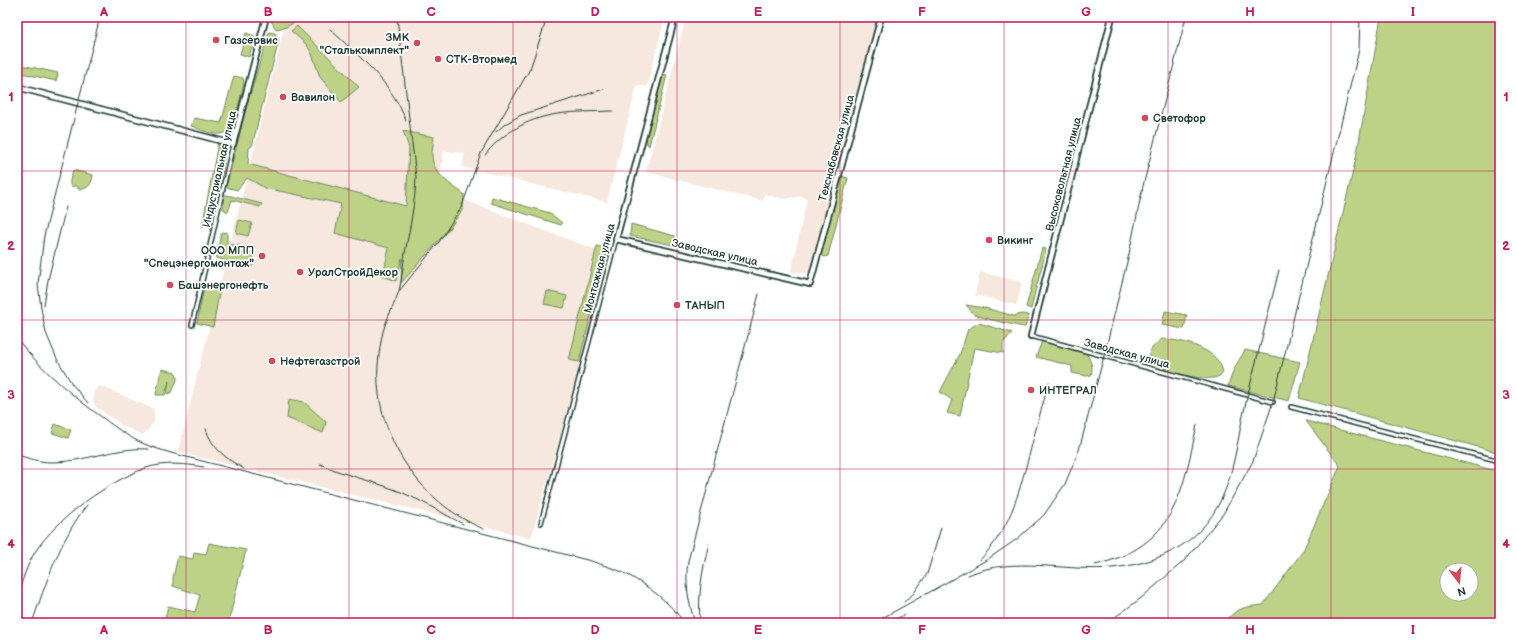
<svg xmlns="http://www.w3.org/2000/svg" width="1517" height="640" font-family="'Balsamiq Sans',sans-serif">
<style>
.built{fill:#f6e8de}
.green{fill:#bed287;stroke:#6e885e;fill-rule:evenodd}
.lines{fill:none;stroke-linecap:round;stroke-linejoin:round}
.street-casing{stroke:#1f3d34;stroke-width:6}
.secondary-casing{stroke:#1f3d34;stroke-width:8}
.street{stroke:#fff;stroke-width:3}
.secondary{stroke:#fff;stroke-width:4.5}
.rail{stroke:#1f3d34;stroke-width:1}
.grid{fill:none;stroke:#c2185b;stroke-width:1;stroke-opacity:0.55}
.poi-dot{fill:#d1495b;stroke:#fff;stroke-width:1.5}
.labels{text-anchor:middle;stroke-width:3.5;stroke-linejoin:round;paint-order:stroke}
.poi-label{font-size:11px;font-weight:bold;fill:#1f3d34;stroke:#fff;text-anchor:start}
.street-label{font-size:11px;fill:#1f3d34;stroke:#fff}
.neatline{fill:none;stroke:#c2185b;stroke-width:1.5}
.grid-label{font-size:13px;text-anchor:middle;font-weight:bold;fill:#c2185b}
</style>
<rect width="100%" height="100%" fill="#fff"/>
<filter id="ink" filterUnits="userSpaceOnUse"><feTurbulence type="fractalNoise" baseFrequency=".025" numOctaves="2"/><feDisplacementMap in="SourceGraphic" scale="8" xChannelSelector="R" yChannelSelector="G"/><feConvolveMatrix kernelMatrix="1 2 1 2 8 2 1 2 1" color-interpolation-filters="sRGB"/></filter>
<g filter="url(#ink)">
<!-- built -->
<g class="built">
<polygon points="287,17 665,17 647,87 637,85 607,202 462,167 465,153 444,151 438,190 612,256 531,538 178,452"/>
<polygon points="686,17 877,17 814,274 791,272 807,199 802,196 784,199 764,194 763,201 646,172"/>
<polygon points="980,272 1022,282 1017,305 975,295"/>
<polygon points="100,386 154,409 154,423 143,435 121,425 94,405 93,392"/>
</g>
<!-- green -->
<g class="green">
<polygon points="270,17 295,17 295,22 286,27 276,29 271,21"/>
<polygon points="1381,17 1500,17 1500,453 1299,398 1356,158"/>
<polygon points="297,26 359,87 341,102 320,77 312,54 307,45 291,31"/>
<path d="M269,32L275,33L279,40L252,146L249,148L248,164L406,206L409,148L403,131L434,137C433,144 432,150 432,156C433,174 451,185 464,194L463,209L449,229L401,283L402,258L396,281L383,276L389,248L335,233L341,204L265,188L247,178L237,190L226,187L247,105Z"/>
<polygon points="246,33 255,36 249,57 240,54"/>
<polygon points="17,64 58,73 56,81 17,72"/>
<polygon points="663,74 667,75 649,146 647,144 646,136"/>
<path d="M234,76L243,78L244,83L233,128C220,140 205,131 191,126L194,118L221,123Z"/>
<path d="M218,143C222,148 224,151 224,158C225,171 214,203 210,218L208,223L202,227Z"/>
<path d="M73,170L93,175C92,184 88,190 78,189V187L74,185L73,187L70,185V180Z"/>
<polygon points="841,176 848,178 828,256 825,257 821,255"/>
<polygon points="223,195 227,195 262,204 260,207 232,200 228,212 223,209"/>
<polygon points="492,197 550,213 562,223 561,225 491,203"/>
<polygon points="239,220 252,223 248,236 236,233"/>
<polygon points="631,224 675,236 676,243 673,245 630,236"/>
<polygon points="227,232 227,244 254,248 252,267 216,258 221,233"/>
<polygon points="597,246 608,249 579,362 569,360"/>
<path d="M1042,248L1046,249C1042,269 1035,289 1031,309L1026,307Z"/>
<polygon points="204,286 220,288 213,327 197,323"/>
<polygon points="547,291 567,296 564,308 544,304"/>
<path d="M966,305L985,308L1014,316L1022,314L1029,315L1025,327C1021,327 978,317 975,315C972,313 969,308 966,305Z"/>
<polygon points="1165,311 1187,315 1184,329 1162,325"/>
<polygon points="979,323 1012,333 1003,343 1003,353 974,348 960,416 947,413 952,400 940,392 960,354 968,329"/>
<path d="M1162,339C1183,340 1220,349 1223,373C1212,387 1164,370 1150,362C1145,352 1155,345 1162,339Z"/>
<path d="M1042,341L1087,354C1090,360 1094,368 1091,375L1087,376L1072,373V366L1036,357Z"/>
<polygon points="1245,350 1300,362 1289,401 1228,386 1234,369"/>
<polygon points="162,369 175,372 177,375 177,380 172,392 167,394 169,381 165,395 156,395 160,375"/>
<polygon points="289,399 304,402 326,422 323,433 287,418"/>
<path d="M1306,421L1500,472V607L1497,623H1223C1238,608 1242,607 1263,605L1303,551L1340,466ZM1447,570H1471V594H1447Z"/>
<polygon points="55,424 71,430 68,438 52,433"/>
<polygon points="209,543 246,550 229,620 218,623 164,623 168,606 195,612 200,595 173,586 173,578 178,556 193,559 194,552 206,554"/>
</g>
<g class="lines">
<!-- street casing -->
<g class="street-casing">
<g id="street">
<polyline points="192,325 233,144"/>
<polyline points="1031,336 1273,402"/>
<polyline points="1291,407 1500,461"/>
<polyline points="541,523 616,239"/>
</g>
</g>
<!-- secondary casing -->
<g class="secondary-casing">
<g id="secondary">
<polyline points="675,17 616,239 810,284 881,17"/>
<polyline points="17,87 233,144 266,17"/>
<polyline points="1031,336 1112,17"/>
</g>
</g>
<!-- street -->
<use href="#street" class="street"/>
<!-- secondary -->
<use href="#secondary" class="secondary"/>
<!-- rail -->
<g class="rail">
<path d="M397,17L416,177C415,203 410,227 405,253C403,265 402,279 399,291C395,303 389,314 385,325C382,334 380,345 379,355C369,428 417,502 484,529"/>
<path d="M330,29C359,57 392,82 406,121"/>
<polyline points="496,132 505,124 521,115 604,89"/>
<path d="M485,155C499,136 524,121 547,116C568,111 591,112 613,111"/>
<polyline points="400,290 439,242 462,206 481,153 530,69 547,18"/>
<polyline points="44,305 48,280 66,207"/>
<path d="M17,339C42,370 71,395 103,418C115,427 128,437 142,443C151,447 161,450 171,453L591,561C602,565 614,568 624,573C644,583 672,603 684,623"/>
<polyline points="88,403 72,384 57,359 46,333 41,308 38,284 44,236 100,17"/>
<path d="M206,429C212,449 227,459 244,469"/>
<path d="M17,455C28,458 39,462 51,462C84,463 116,446 149,449"/>
<path d="M320,464C344,475 369,480 393,489C418,498 440,512 463,524"/>
<path d="M980,560C1011,527 1017,498 1029,456C1035,431 1042,407 1049,382"/>
<path d="M1095,565C1175,546 1182,494 1197,425"/>
<path d="M968,575C1014,555 1065,572 1112,568C1171,562 1213,535 1230,476C1237,452 1240,426 1246,402C1257,358 1268,314 1279,270"/>
<polyline points="933,590 988,559 1017,539 1044,515 1065,484 1079,450 1104,356 1129,254 1143,186 1186,17"/>
<path d="M17,597C22,581 27,565 35,552C57,518 109,481 146,468C165,462 185,464 204,467"/>
<polyline points="904,602 914,593 927,574 941,528"/>
<path d="M32,623C46,583 60,539 87,505"/>
<path d="M695,623C688,601 685,583 688,561L759,294"/>
<path d="M700,623C698,593 702,572 709,543"/>
<polyline points="873,623 939,587"/>
<polyline points="888,623 904,615"/>
<polyline points="1107,623 1140,599 1185,560 1223,514 1253,461 1273,402 1359,50 1360,17"/>
</g>
</g>
</g>
<!-- grid -->
<path class="grid" d="M186,17V623M349,17V623M513,17V623M677,17V623M840,17V623M1004,17V623M1168,17V623M1331,17V623M17,171H1500M17,320H1500M17,469H1500"/>
<!-- markers -->
<g class="poi-dot">
<circle cx="216" cy="40" r="4"/>
<circle cx="417" cy="43" r="4"/>
<circle cx="438" cy="59" r="4"/>
<circle cx="283" cy="97" r="4"/>
<circle cx="1145" cy="118" r="4"/>
<circle cx="989" cy="240" r="4"/>
<circle cx="262" cy="256" r="4"/>
<circle cx="300" cy="272" r="4"/>
<circle cx="170" cy="285" r="4"/>
<circle cx="677" cy="305" r="4"/>
<circle cx="272" cy="361" r="4"/>
<circle cx="1031" cy="390" r="4"/>
</g>
<g class="labels">
<!-- poi labels -->
<g class="poi-label">
<text x="409" y="41" text-anchor="end">ЗМК<tspan x="409" dy="13">"Сталькомплект"</tspan></text>
<text x="224" y="44">Газсервис</text>
<text x="446" y="63">СТК-Втормед</text>
<text x="291" y="101">Вавилон</text>
<text x="1153" y="122">Светофор</text>
<text x="997" y="244">Викинг</text>
<text x="254" y="254" text-anchor="end">ООО МПП<tspan x="254" dy="13">"Спецэнергомонтаж"</tspan></text>
<text x="308" y="276">УралСтройДекор</text>
<text x="178" y="289">Башэнергонефть</text>
<text x="685" y="309">ТАНЫП</text>
<text x="280" y="365">Нефтегазстрой</text>
<text x="1039" y="394">ИНТЕГРАЛ</text>
</g>
<!-- street labels -->
<g class="street-label">
<text transform="translate(836 148) rotate(-75)" y="4">Техснабовская улица</text>
<text transform="translate(219 169) rotate(-77)" y="4">Индустриальная улица</text>
<text transform="translate(1063 174) rotate(-76)" y="4">Высоковольтная улица</text>
<text transform="translate(715 252) rotate(13)" y="4">Заводская улица</text>
<text transform="translate(599 268) rotate(-75)" y="4">Монтажная улица</text>
<text transform="translate(1127 353) rotate(15)" y="4">Заводская улица</text>
</g>
</g>
<!-- margin -->
<rect width="1517" height="640" fill="none" stroke="#fff" stroke-width="44"/>
<!-- north arrow -->
<g transform="translate(1459 582) rotate(164)"><circle r="19" fill="#ffffff" stroke="#a5b1ae"/>
<path d="M0-3L7 15L0 10L-7 15Z" fill="#d1495b"/>
<text y="-6" font-size="11" font-weight="bold" text-anchor="middle" fill="#1f3d34">N</text>
</g>
<rect x="22" y="22" width="1473" height="596" class="neatline"/>
<g class="grid-label">
<text x="104" y="16">A</text>
<text x="268" y="16">B</text>
<text x="431" y="16">C</text>
<text x="595" y="16">D</text>
<text x="758" y="16">E</text>
<text x="922" y="16">F</text>
<text x="1086" y="16">G</text>
<text x="1250" y="16">H</text>
<text x="1413" y="16">I</text>
<text x="11" y="101">1</text>
<text x="1506" y="101">1</text>
<text x="11" y="250">2</text>
<text x="1506" y="250">2</text>
<text x="11" y="399">3</text>
<text x="1506" y="399">3</text>
<text x="11" y="548">4</text>
<text x="1506" y="548">4</text>
<text x="104" y="634">A</text>
<text x="268" y="634">B</text>
<text x="431" y="634">C</text>
<text x="595" y="634">D</text>
<text x="758" y="634">E</text>
<text x="922" y="634">F</text>
<text x="1086" y="634">G</text>
<text x="1250" y="634">H</text>
<text x="1413" y="634">I</text>
</g>
</svg>
